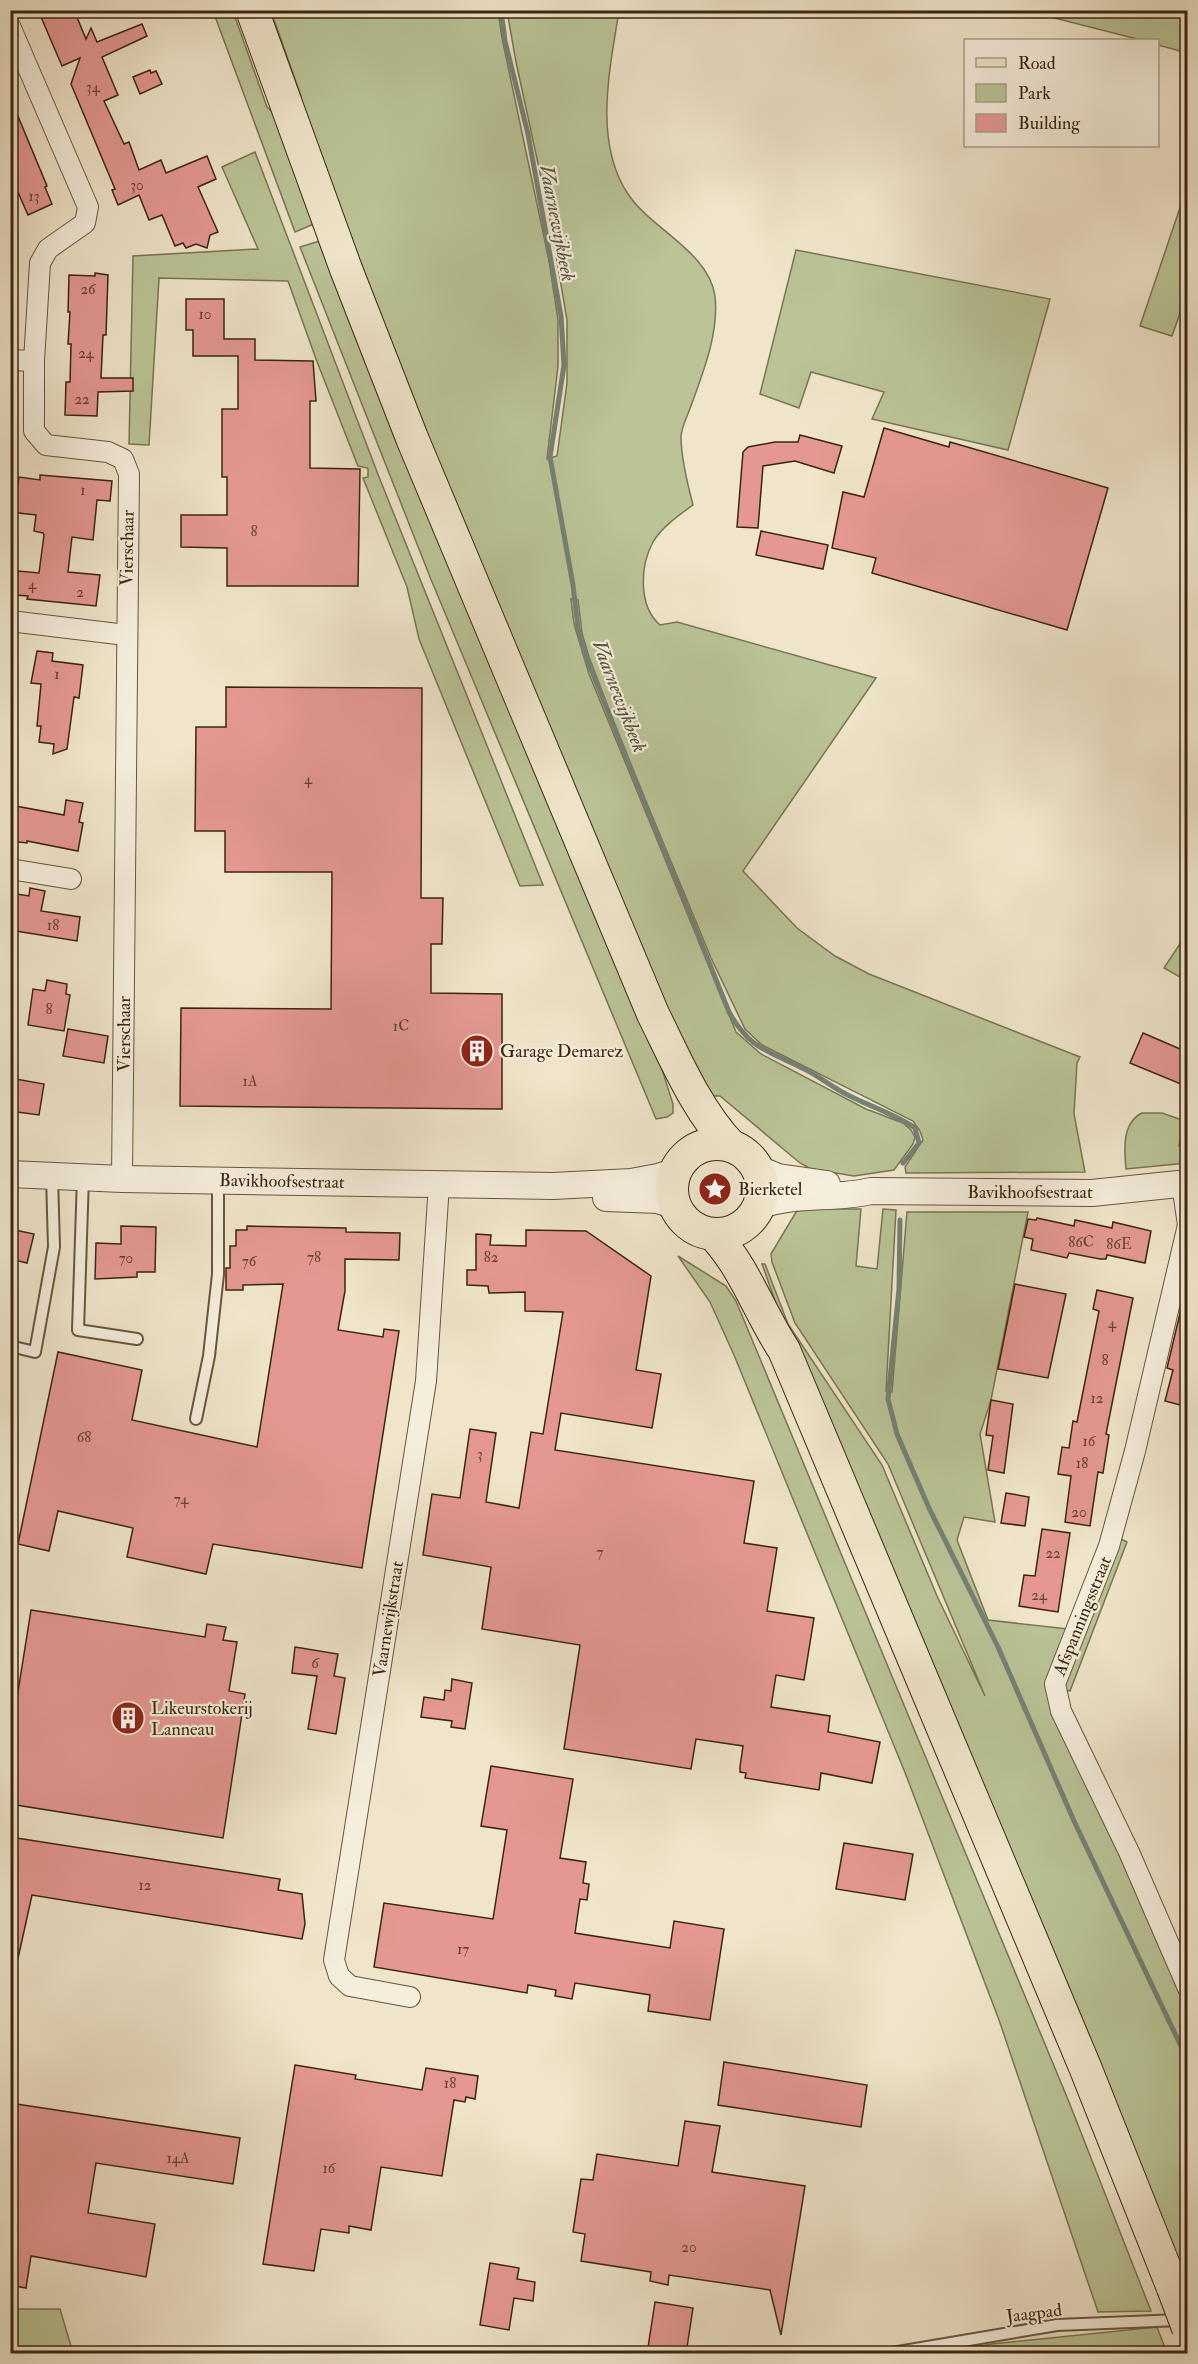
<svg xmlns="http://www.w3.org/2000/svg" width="1198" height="2364" font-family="'IM FELL Double Pica',serif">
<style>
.green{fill:#bac497;stroke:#7a7552;stroke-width:1.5}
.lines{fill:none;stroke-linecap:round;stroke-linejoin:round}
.stream{stroke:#748275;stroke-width:5}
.building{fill:#e59893;stroke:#3b260e;stroke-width:1.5}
.service-casing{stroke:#68563d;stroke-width:14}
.minor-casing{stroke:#68563d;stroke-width:22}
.tertiary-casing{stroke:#68563d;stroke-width:28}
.primary-casing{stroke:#3b260e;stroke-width:34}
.service{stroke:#f5eedd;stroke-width:10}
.minor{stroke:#f5eedd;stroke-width:20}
.tertiary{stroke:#f5eedd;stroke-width:26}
.primary{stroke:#f0e5cb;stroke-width:32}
.primary-bridge-casing{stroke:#3b260e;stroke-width:34;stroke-linecap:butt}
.primary-bridge{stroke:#f0e5cb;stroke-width:32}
.labels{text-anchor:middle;stroke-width:4.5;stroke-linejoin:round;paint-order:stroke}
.number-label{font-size:15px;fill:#66422f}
.street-label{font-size:18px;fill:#3b260e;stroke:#f5eedd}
.poi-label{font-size:18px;fill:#3b260e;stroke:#f5eedd;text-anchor:start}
.water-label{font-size:20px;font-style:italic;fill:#585441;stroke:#f5eedd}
</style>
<rect width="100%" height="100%" fill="#f0e5cb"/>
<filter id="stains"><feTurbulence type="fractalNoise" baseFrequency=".00333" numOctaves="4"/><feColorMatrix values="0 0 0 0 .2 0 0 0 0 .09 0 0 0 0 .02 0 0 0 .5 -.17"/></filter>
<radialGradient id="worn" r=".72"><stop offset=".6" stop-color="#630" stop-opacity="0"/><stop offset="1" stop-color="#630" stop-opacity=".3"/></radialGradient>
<!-- green -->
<g class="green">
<polygon points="213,11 236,11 235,17 267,107 278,117 316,223 295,232"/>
<path d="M271,11H498L502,38L549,261L558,320V366L547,459L557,456L567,383V320L549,214L516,62L507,11H619C610,68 593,142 628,194C651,229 709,252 715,296C719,332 704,370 692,403C689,413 681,427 681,437C681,457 688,486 693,505C679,515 662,527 653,542C640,566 638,606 660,625L677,622L876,678L743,871L797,928L835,956L869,974L1080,1057L1077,1063L1074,1114L1085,1172L906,1173L905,1167L923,1140L920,1131L913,1121L762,1045L745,1029L711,958L621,741L589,657L582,633L578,600L571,599L574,624L589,674L736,1032L761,1054L866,1109L903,1123L911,1130L915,1137L913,1144L894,1170L854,1176L811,1169L800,1163L720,1096H709L652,979L547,734L300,117L301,96Z"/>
<polygon points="1027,11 1187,11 1187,53 1158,45 1158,40 1141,40"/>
<polygon points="255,152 379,477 543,885 520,886 419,639 407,587 363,478 368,477 368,468 358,466 316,359 288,281 159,278 149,445 129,444 133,256 258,249 222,167"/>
<polygon points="1187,187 1187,293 1172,336 1140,326"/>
<polygon points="323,240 658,1057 673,1104 673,1113 667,1117 656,1119 430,577 300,247"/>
<polygon points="796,250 1050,299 1008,450 872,419 884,392 811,372 799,408 760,394"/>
<polygon points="1187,933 1187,981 1164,968"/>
<path d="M1142,1113H1162L1185,1121L1179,1146H1187V1163L1126,1169C1124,1149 1122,1123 1142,1113Z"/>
<polygon points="801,1209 861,1209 856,1266 877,1269 883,1209 896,1210 886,1391 892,1392 907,1212 1028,1212 991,1400 980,1434 995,1522 964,1517 957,1540 988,1620 1068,1629 1106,1532 1127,1542 1070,1691 1049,1685 1187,1973 1187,2285 783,1323 762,1264 765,1264 788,1324 882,1465 937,1596 985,1696 888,1464 795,1323 772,1262 771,1254 796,1212"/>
<polygon points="678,1256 726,1286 736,1301 1069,2102 1151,2311 1098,2312 999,2020 906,1775 734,1355 710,1302"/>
<polygon points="11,2309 60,2309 73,2353 11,2353"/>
<polygon points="1157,2327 1167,2353 940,2353 992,2344"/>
</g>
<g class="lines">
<!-- stream -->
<g class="stream">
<path d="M501,10L505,41L528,134L561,316L564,365L550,457L573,585L578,628L586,657L729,1012C749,1048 766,1050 800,1067C816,1074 829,1085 844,1093C868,1106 893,1113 915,1128L919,1143L903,1163"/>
<polyline points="900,1220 899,1289 888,1399 897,1434 929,1508 998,1647 1074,1821 1188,2061"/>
</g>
</g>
<!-- building -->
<g class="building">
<polygon points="38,10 74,10 86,39 91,28 97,42 142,24 147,36 102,57 118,95 104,101 124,144 129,142 139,170 161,160 166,173 207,156 216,179 198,187 218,232 210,235 207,248 196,244 186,248 183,243 175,246 162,215 149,220 139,195 118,205 112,190 115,189 71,84 80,58 62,66"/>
<polygon points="150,70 151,73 156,71 162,84 140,94 133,77"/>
<polygon points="10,97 47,186 45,187 52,204 28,215 10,174"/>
<polygon points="95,273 108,275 106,335 103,335 101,378 133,378 133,391 98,392 97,416 65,415 66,382 70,382 71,344 68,344 70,312 68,312 69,275 95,276"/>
<polygon points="186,299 224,299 224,339 255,339 255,360 313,361 316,401 310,401 310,468 360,469 358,586 227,586 227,548 181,547 181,515 227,515 227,477 222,477 222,409 238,409 238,356 193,356 193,330 186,330"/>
<polygon points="884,428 949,447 950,442 1108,488 1067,630 872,573 876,558 832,548 843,492 864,497"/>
<polygon points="800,435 842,446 834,473 795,461 763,466 758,528 737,527 743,452 748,447 775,442 798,442"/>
<polygon points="40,475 112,481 110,501 97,500 93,540 72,537 68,572 100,575 96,606 27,599 28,596 15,595 18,571 39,573 44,535 43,533 34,531 36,515 10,512 12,498 16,498 19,477 40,480"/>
<polygon points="761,531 828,545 823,569 756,555"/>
<polygon points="37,651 53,653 52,661 83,665 79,698 74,697 67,749 53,754 54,744 39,742 41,726 37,726 41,684 31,683"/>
<polygon points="226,687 422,688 421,898 443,898 442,944 431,944 431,993 502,994 502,1109 180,1106 181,1008 331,1009 332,872 225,872 225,831 195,831 196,727 226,727"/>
<polygon points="66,800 83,803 79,822 83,823 78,851 27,841 27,843 10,841 10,805 64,815"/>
<polygon points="30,888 45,891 41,911 80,917 77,941 10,930 10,893 29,896"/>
<polygon points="47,980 67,984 66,994 70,995 64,1031 28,1025 33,989 45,991"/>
<polygon points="68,1029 108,1036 104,1063 63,1056"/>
<polygon points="1143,1033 1187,1052 1182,1063 1188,1065 1188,1087 1130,1063"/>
<polygon points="10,1078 44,1084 39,1115 10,1111"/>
<polygon points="1037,1218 1074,1226 1075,1220 1112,1228 1113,1222 1151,1231 1145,1263 1107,1255 1106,1259 1100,1259 1069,1253 1067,1258 1031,1250 1033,1239 1024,1237 1028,1219 1036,1220"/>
<polygon points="121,1226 156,1227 155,1272 137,1272 137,1277 95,1279 96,1243 121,1244"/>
<polygon points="247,1226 346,1228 346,1232 400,1233 399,1260 345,1259 345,1291 338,1330 383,1337 384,1329 399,1331 362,1568 213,1544 206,1574 127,1557 133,1528 58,1511 49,1551 18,1544 58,1352 142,1370 132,1420 257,1447 283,1284 243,1285 243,1290 226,1290 226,1268 230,1268 230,1246 236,1246 236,1230 247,1230"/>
<polygon points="10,1229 34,1234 27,1263 10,1259"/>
<polygon points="526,1230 586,1231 651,1276 636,1370 661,1374 652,1428 561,1413 555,1450 754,1481 744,1543 777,1548 767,1611 814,1618 804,1680 776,1675 771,1707 830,1716 828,1732 880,1742 872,1783 821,1773 819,1790 745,1778 746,1773 740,1772 740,1767 743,1746 696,1739 691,1769 564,1749 580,1645 482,1629 491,1567 423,1555 432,1494 460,1498 470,1429 496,1433 486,1502 519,1508 531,1432 543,1434 563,1312 525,1311 525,1292 489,1293 488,1286 467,1285 467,1270 476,1270 476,1234 491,1235 490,1245 526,1246"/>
<polygon points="1015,1284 1066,1294 1048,1378 998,1369"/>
<polygon points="1097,1290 1133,1298 1106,1434 1109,1435 1103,1473 1098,1472 1090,1526 1065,1522 1071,1476 1058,1474 1062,1447 1069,1448 1073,1421 1077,1422 1099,1311 1093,1309"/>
<polygon points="1182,1305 1188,1306 1188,1407 1165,1401 1173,1370 1167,1368"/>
<polygon points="991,1400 1013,1404 1004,1473 988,1470 993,1436 986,1435"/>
<polygon points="1006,1493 1029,1497 1025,1526 1001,1523"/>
<polygon points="1042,1529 1070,1533 1058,1612 1019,1606 1024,1575 1035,1576"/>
<polygon points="31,1610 205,1637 207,1624 226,1627 223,1640 237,1642 229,1691 245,1694 223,1838 10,1804 10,1742"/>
<polygon points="295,1647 338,1654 334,1676 345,1678 336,1734 308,1729 317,1676 292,1673"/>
<polygon points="452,1679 472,1683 465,1729 451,1727 452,1721 421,1717 424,1697 444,1700 445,1690 451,1691"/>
<polygon points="491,1766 573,1779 560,1858 586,1862 583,1883 589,1884 587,1900 580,1899 575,1933 670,1948 674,1921 724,1929 710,2020 648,2011 650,1995 575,1983 572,1999 555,1996 556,1990 528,1985 527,1993 374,1967 384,1903 493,1919 507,1830 481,1826"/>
<polygon points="10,1837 280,1879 278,1890 302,1894 305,1924 302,1939 32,1895 17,1963 10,1962"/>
<polygon points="844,1843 913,1854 905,1900 836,1889"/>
<polygon points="724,2062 867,2085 861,2127 718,2105"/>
<polygon points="295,2065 356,2075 355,2079 422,2090 426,2068 478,2076 475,2099 466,2097 465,2102 454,2100 442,2176 381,2167 371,2230 349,2226 349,2233 321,2229 314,2271 263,2264"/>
<polygon points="10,2103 240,2138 233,2184 96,2163 88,2213 155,2224 146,2277 31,2256 26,2288 10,2285"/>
<polygon points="685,2121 720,2126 712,2172 805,2186 781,2335 770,2290 669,2275 668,2285 650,2281 651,2272 581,2261 585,2234 573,2232 581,2179 593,2180 597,2154 678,2166"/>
<polygon points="490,2263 519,2268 517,2279 535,2282 533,2301 514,2298 509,2330 480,2325"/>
<polygon points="655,2302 693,2308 686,2354 647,2354"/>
</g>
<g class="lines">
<!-- service casing -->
<g class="service-casing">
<g id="service">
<polyline points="83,1177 78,1330 137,1339"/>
<polyline points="10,1346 35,1352 54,1247 52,1176"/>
<polyline points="196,1419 209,1356 218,1274 218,1180"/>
<polyline points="886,2354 1057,2325 1180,2320"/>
</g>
</g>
<!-- minor casing -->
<g class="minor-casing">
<g id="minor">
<polyline points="10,26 88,207 85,223 48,249 40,263 34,361 34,431 46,445 108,452 123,459 129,474 122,1179"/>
<polyline points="10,360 34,361"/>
<polyline points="10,621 126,635"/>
<polyline points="10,869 71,879"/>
<polyline points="1182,1184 1188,1225"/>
<polyline points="1188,1225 1135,1451 1109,1546 1055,1684 1061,1711 1129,1852 1188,1988"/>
<polyline points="410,1997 350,1986 339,1976 334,1960 426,1381 439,1184"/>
</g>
</g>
<!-- tertiary casing -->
<g class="tertiary-casing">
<g id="tertiary">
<polyline points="756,1168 778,1177 827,1184"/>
<polyline points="10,1174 122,1179 553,1186 631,1182 658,1177 676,1171"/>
<polyline points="606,1198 658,1200 675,1206"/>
<path d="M758,1206C795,1192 834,1200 871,1191L1092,1193L1188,1183"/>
</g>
</g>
<!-- primary casing -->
<g class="primary-casing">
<g id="primary">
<path d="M252,10L346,269L412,438L653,1014C675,1058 697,1111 731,1146"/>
<circle cx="717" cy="1189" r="45"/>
<path d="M714,1235C745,1268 759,1312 784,1350L1085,2067L1173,2288"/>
</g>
</g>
<!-- service -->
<use href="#service" class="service"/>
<!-- minor -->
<use href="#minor" class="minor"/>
<!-- tertiary -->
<use href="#tertiary" class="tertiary"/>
<!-- primary -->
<use href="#primary" class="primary"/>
<!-- primary-bridge casing -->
<g class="primary-bridge-casing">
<polyline id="primary-bridge" points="1173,2288 1188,2328"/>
</g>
<!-- primary-bridge -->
<use href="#primary-bridge" class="primary-bridge"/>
</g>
<!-- icons -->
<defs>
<g id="building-disc" transform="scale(1.725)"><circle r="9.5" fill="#8f2418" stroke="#f5eedd"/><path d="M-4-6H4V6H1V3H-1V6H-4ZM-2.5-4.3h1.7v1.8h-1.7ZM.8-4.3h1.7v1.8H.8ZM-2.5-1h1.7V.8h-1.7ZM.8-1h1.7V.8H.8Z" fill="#fff"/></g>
<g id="sight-disc" transform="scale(1.725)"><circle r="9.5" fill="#8f2418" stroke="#f5eedd"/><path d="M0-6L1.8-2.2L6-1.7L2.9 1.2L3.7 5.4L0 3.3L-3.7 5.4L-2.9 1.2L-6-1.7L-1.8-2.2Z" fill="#fff"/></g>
</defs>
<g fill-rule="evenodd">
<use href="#building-disc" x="477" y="1051"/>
<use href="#sight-disc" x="715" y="1189"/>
<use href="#building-disc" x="128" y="1718"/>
</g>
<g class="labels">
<!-- number labels -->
<g class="number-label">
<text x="93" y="92">34</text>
<text x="137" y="190">30</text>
<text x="34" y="201">13</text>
<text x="88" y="294">26</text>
<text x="205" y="319">10</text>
<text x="86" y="358">24</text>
<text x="82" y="404">22</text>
<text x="83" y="495">1</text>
<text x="254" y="536">8</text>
<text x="32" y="589">4</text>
<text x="80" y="597">2</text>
<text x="57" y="679">1</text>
<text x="308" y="784">4</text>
<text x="53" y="930">18</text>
<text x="49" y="1014">8</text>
<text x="401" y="1031">1C</text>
<text x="250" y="1086">1A</text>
<text x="1081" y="1247">86C</text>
<text x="1119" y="1249">86E</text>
<text x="314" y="1262">78</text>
<text x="491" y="1262">82</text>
<text x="126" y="1263">70</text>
<text x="249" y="1266">76</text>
<text x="1112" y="1328">4</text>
<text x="1105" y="1365">8</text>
<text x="1097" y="1403">12</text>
<text x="84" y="1442">68</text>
<text x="1089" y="1446">16</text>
<text x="480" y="1459">3</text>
<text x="1082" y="1468">18</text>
<text x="181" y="1504">74</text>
<text x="1079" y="1517">20</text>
<text x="600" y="1557">7</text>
<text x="1053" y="1558">22</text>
<text x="1039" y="1600">24</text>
<text x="315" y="1668">6</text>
<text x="145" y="1890">12</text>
<text x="463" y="1954">17</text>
<text x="450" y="2088">18</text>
<text x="178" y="2163">14A</text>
<text x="329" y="2173">16</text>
<text x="689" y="2252">20</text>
</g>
<!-- street labels -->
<g class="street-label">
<text transform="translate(127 548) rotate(-89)" y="6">Vierschaar</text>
<text transform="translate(124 1034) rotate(-90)" y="6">Vierschaar</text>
<text transform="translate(282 1181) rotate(1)" y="6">Bavikhoofsestraat</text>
<text x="1030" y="1198">Bavikhoofsestraat</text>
<text transform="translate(1082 1616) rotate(-68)" y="6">Afspanningsstraat</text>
<text transform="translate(388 1619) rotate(-81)" y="6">Vaarnewijkstraat</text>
<text transform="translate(1034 2313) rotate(-7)" y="6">Jaagpad</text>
</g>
<!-- poi labels -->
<g class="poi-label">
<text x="500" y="1057">Garage Demarez</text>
<text x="738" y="1195">Bierketel</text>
<text x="151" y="1714">Likeurstokerij<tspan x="151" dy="21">Lanneau</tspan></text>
</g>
<!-- water labels -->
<g class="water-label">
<text transform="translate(558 223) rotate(79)" y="7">Vaarnewijkbeek</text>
<text transform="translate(620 696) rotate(69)" y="7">Vaarnewijkbeek</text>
</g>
</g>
<!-- margin -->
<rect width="1198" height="2364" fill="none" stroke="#f0e5cb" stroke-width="36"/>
<rect x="12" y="12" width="1174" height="2340" fill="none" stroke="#3b260e" stroke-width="3"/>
<rect x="18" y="18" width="1162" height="2328" fill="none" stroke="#3b260e" stroke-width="1.5"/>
<!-- legend -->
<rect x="964" y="39" width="195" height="108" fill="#f5eedd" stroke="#ab9e8a" stroke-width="1.5"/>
<rect x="976" y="58" width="30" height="9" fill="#f0e5cb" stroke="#ab9e8a" stroke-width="1.5"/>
<text x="1018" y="69" font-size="18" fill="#3b260e">Road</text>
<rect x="976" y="84" width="30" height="18" fill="#bac497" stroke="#ab9e8a" stroke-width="1.5"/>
<text x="1018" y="99" font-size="18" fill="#3b260e">Park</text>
<rect x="976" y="114" width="30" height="18" fill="#e59893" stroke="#ab9e8a" stroke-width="1.5"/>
<text x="1018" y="129" font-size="18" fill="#3b260e">Building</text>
<rect width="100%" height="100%" filter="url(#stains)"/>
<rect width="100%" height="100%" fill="url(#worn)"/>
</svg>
